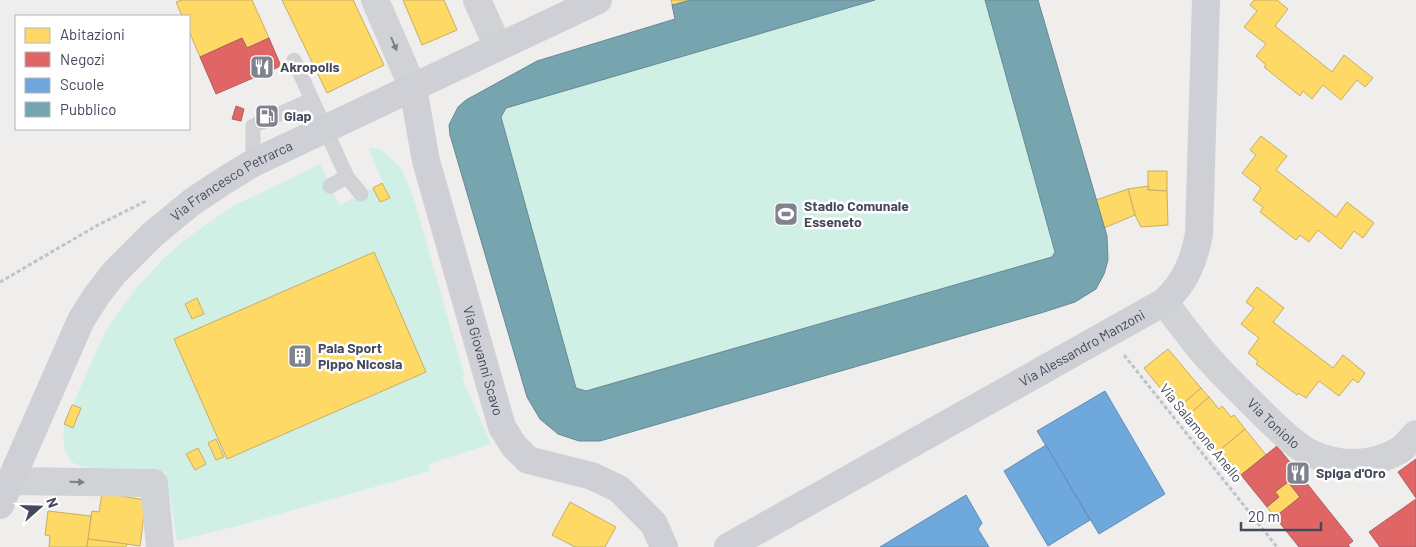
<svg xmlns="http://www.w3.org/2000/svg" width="1416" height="547" font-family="Barlow,sans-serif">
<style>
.green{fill:#d0f0e5}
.homes{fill:#ffd966;stroke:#c7ae63}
.shops{fill:#e06666;stroke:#b15d63}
.schools{fill:#6fa8dc;stroke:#628cb5}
.public{fill:#76a5af;stroke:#678996}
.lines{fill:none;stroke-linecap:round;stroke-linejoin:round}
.path{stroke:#b9c6c7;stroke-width:3;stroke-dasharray:4 2.5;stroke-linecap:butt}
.lane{stroke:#d0d2d6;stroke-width:15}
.street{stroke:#d0d2d6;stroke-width:28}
.secondary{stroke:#cfd0d5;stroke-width:28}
.oneway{fill:#7c808c}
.labels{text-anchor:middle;stroke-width:5;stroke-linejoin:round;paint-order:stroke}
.poi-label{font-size:14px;font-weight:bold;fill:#44495b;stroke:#fff;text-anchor:start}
.street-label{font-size:14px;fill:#44495b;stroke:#fff}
</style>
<rect width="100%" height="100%" fill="#efeeed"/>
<!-- green -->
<g class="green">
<path d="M691,0H1038L1107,236C1115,288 1086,299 1044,312L600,441L558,434L540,419L527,397L450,135C449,120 455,110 466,100L537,61L675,19Z"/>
<path d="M368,148L381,149L401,168L413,196L464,375L462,378L491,444L428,464L430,471L241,525L177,541L166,472C147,471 84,474 71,461C62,452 63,436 64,424L106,330L134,291L162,260L186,239L231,207L320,164L339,205L373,188L380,202L390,198Z"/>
</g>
<!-- homes -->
<g class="homes">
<polygon points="182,0 252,0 269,38 247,48 242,38 200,57 189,31 189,16 182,16 176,2"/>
<polygon points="282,0 353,0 384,65 327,93"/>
<polygon points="403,0 444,0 457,30 422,45"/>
<polygon points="671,0 854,0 684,49"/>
<polygon points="1254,0 1277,0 1288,9 1275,26 1332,72 1344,55 1373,78 1365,87 1357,80 1341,100 1323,85 1312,99 1303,91 1300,96 1264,67 1266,65 1256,56 1266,44 1244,27 1257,11 1250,5"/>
<polygon points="1261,136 1287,156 1276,170 1336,217 1347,202 1374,223 1363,238 1354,231 1341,249 1318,230 1309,242 1300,235 1296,240 1260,212 1263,207 1253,200 1261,188 1242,173 1256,155 1250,150"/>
<polygon points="1148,171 1167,171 1167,191 1148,190"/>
<polygon points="382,183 390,198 380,202 373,188"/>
<polygon points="1148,186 1148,190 1167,191 1168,225 1141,227 1135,215 1128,189"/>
<polygon points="1128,189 1135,215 1104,228 1096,200"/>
<polygon points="374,252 426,372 227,459 174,339"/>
<polygon points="1257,287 1284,308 1273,322 1333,368 1343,355 1365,373 1358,383 1353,379 1339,396 1319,381 1306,398 1298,393 1297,395 1256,364 1258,361 1248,353 1259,338 1241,324 1254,308 1246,302"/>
<polygon points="197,298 204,314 192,319 185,304"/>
<polygon points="1168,349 1201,388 1177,409 1144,368"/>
<polygon points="1201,388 1209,397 1185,418 1177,409"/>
<polygon points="1209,397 1219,409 1222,406 1231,417 1234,415 1245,429 1214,455 1185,418"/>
<polygon points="72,405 81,408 73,428 64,424"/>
<polygon points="1245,429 1266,455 1241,475 1220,450"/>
<polygon points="216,439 224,457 216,460 208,443"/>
<polygon points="198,448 206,464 195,470 186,454"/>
<polygon points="1288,482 1300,497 1275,517 1267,507 1279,497 1275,492"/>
<polygon points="102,493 146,500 140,546 88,539 92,511 99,512"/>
<polygon points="570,502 616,527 605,547 575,547 552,535"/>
<polygon points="48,511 91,516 87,547 49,547 50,536 45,535"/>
<polygon points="88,539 127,544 126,547 87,547"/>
</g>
<!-- shops -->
<g class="shops">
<polygon points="242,38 247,48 269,38 281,66 216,94 200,57"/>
<polygon points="236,106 244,109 241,121 232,119"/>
<polygon points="1277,446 1353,541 1348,545 1350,547 1299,547 1275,517 1300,497 1288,482 1275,492 1279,497 1267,507 1241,475"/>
<polygon points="1416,459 1416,498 1398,472"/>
<polygon points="1416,499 1416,547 1380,547 1369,532"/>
</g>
<!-- schools -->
<g class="schools">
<polygon points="1105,391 1165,494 1099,534 1037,431"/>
<polygon points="1046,445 1090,520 1048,546 1004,471"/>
<polygon points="966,495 982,523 978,529 989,547 880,547"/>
</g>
<!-- public -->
<polygon class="public" points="691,0 875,0 506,108 501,117 576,388 586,391 1052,257 1055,252 985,0 1038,0 1107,236 1108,260 1104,274 1096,289 1075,302 1044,312 600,441 579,441 558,434 540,419 527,397 450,135 449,125 458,107 466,100 537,61 675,19 672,5"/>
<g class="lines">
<!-- path -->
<g class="path">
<polyline points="0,282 98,225 148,200"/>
<polyline points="1124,355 1277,547"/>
</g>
<!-- lane -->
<g class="lane">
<polyline points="294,60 347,177 361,194"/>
<polyline points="253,163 253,126 311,100"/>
<polyline points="330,186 347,177"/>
</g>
<!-- street -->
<g class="street">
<polyline points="375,0 413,88"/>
<polyline points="477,0 498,47"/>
<path id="s1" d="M1164,302C1179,321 1193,341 1209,359C1228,380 1248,399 1268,419C1281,431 1295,446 1312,454C1340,467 1373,466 1400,450C1406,446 1411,439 1416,434"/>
<polyline points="10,481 154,483 160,547"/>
</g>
<!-- secondary -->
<g class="secondary">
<path id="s2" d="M413,88L426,161L502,427L514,446L528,460L592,476L619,489L654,524L664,547"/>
<path id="s3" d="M0,505L81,320L97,295L114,273L152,235L192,202L222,182L253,163L598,0"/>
<path id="s4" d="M728,547L1164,302C1185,283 1194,261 1199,234L1206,0"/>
</g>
</g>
<!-- one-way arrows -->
<defs><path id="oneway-solid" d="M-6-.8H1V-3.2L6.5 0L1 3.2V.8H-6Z" transform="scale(1.25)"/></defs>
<g class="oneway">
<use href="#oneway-solid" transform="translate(394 44) rotate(67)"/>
<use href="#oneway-solid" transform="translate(77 482) rotate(1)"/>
</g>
<!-- icons -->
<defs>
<g id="restaurant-square" transform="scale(1.25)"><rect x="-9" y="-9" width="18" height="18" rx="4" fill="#80838e" stroke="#fff"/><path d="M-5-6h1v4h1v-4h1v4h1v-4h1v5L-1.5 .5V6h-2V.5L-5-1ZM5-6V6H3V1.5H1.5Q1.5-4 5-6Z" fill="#fff"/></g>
<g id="fuel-square" transform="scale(1.25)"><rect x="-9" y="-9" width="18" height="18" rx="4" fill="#80838e" stroke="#fff"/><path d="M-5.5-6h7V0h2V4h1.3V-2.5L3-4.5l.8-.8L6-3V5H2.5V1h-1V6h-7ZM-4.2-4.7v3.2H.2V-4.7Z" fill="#fff"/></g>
<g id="stadium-square" transform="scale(1.25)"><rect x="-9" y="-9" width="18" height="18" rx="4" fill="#80838e" stroke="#fff"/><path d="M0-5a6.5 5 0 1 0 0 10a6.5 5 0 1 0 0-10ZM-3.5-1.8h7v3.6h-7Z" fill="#fff"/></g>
<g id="building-square" transform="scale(1.25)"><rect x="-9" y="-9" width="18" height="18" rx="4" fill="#80838e" stroke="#fff"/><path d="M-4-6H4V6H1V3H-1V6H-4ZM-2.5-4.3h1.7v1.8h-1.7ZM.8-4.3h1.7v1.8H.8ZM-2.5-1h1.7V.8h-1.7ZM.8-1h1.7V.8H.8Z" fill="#fff"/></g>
</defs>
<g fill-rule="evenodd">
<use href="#restaurant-square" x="262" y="67"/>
<use href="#fuel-square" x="267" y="116"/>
<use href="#stadium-square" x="786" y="214"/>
<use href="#building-square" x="300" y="356"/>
<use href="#restaurant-square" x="1298" y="473"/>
</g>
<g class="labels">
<!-- poi labels -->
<g class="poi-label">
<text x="280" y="72">Akropolis</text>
<text x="284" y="121">Giap</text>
<text x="804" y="211">Stadio Comunale<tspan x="804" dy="16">Esseneto</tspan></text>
<text x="318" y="353">Pala Sport<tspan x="318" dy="16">Pippo Nicosia</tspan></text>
<text x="1316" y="478">Spiga d'Oro</text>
</g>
<!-- street labels -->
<g class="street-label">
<text dy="5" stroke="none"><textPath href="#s3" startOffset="410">Via Francesco Petrarca</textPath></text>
<text dy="5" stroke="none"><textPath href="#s4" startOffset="406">Via Alessandro Manzoni</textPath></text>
<text dy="5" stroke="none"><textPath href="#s2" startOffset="282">Via Giovanni Scavo</textPath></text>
<text dy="5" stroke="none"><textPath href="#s1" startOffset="164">Via Toniolo</textPath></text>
<text transform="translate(1201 433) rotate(51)" y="5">Via Salamone Anello</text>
</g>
</g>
<!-- legend -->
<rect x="15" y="15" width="175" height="115" fill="#ffffff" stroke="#b4b6bd"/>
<rect x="25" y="28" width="25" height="15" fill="#ffd966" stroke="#b4b6bd"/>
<text x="60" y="40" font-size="15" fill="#44495b">Abitazioni</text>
<rect x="25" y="52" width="25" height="15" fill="#e06666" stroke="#b4b6bd"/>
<text x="60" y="65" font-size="15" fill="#44495b">Negozi</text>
<rect x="25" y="78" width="25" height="15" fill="#6fa8dc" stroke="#b4b6bd"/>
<text x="60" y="90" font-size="15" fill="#44495b">Scuole</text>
<rect x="25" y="102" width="25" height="15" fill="#76a5af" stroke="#b4b6bd"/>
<text x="60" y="115" font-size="15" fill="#44495b">Pubblico</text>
<!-- north arrow -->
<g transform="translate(40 507) rotate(70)" stroke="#ffffff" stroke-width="4" paint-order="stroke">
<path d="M0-4L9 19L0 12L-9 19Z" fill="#44495b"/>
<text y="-8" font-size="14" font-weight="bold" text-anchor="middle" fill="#44495b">N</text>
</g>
<!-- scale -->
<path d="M1241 522v8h80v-8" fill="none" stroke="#44495b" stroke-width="2.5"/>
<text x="1248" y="522" font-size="15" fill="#44495b" stroke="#ffffff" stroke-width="4" paint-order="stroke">20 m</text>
</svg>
